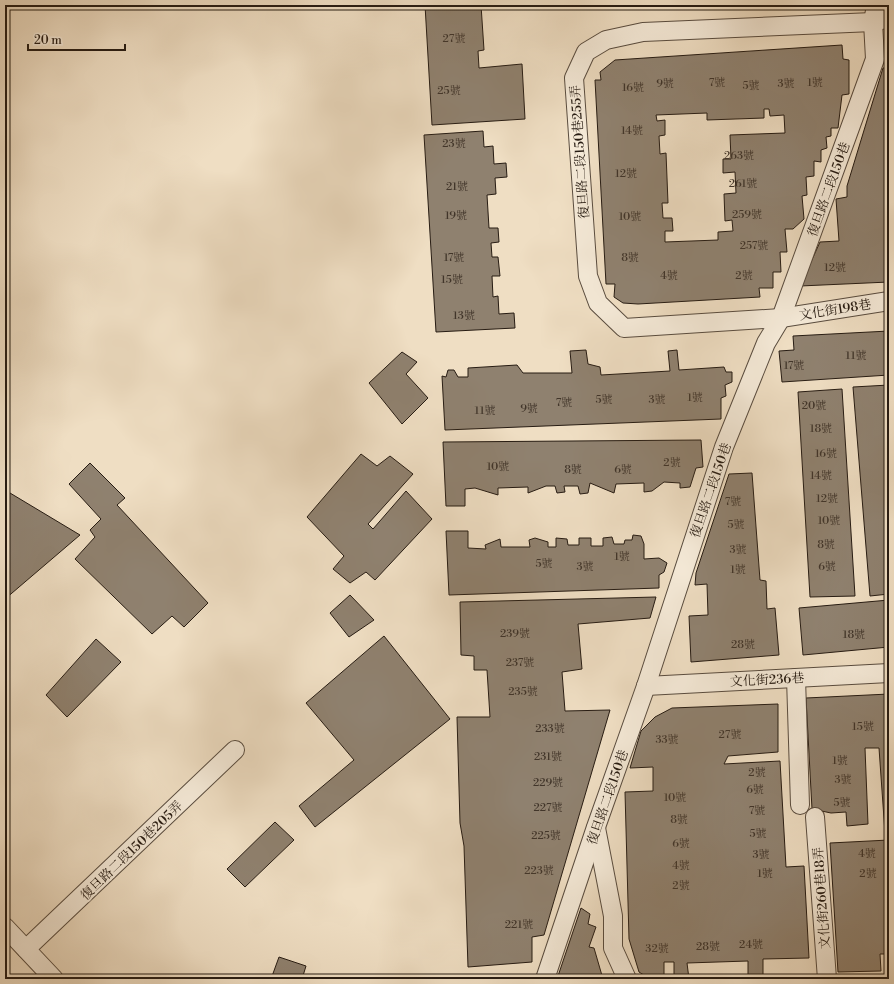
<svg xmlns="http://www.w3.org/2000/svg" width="894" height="984" font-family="'Libre Bodoni','Noto Serif TC',serif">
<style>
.building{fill:#8f816f;stroke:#271c13;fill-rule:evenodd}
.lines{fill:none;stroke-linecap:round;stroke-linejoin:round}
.lane-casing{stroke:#594c3f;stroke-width:20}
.lane{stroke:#f5ead8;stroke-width:18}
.labels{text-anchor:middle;stroke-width:4;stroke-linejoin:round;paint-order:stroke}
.number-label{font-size:11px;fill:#41352a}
.street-label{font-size:13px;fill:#271c13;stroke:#f5ead8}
</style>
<rect width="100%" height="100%" fill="#efdec3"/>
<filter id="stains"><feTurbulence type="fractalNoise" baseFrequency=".005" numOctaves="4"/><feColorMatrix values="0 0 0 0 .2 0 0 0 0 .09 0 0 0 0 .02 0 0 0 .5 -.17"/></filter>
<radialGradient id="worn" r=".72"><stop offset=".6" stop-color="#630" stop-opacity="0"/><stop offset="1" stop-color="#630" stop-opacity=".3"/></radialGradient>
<!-- building -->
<g class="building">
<polygon points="425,5 481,5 484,50 478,51 479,68 522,64 525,119 432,125"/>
<path d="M842,45L843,59L849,60V94L842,95L838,128H831V136L826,137L827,148L821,150V162L814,161V176L806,177L807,195L802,196L804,219L793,229H785L787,252H780L781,272H773V288H759L760,297L638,304L623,303L614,297L615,284H606L595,80H601L600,72L615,60ZM764,109H769L770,116L784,115L785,133L730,135L731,159H723V173L735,172L736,193L724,194L725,221L732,220L733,231L718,232V240L665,242V231H673L672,218H663L662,203H668L666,153L660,154L659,136L665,135V120L657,121L656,115L707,113V120L764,118Z"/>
<polygon points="883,68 889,68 889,282 800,286 820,242 839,241 836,199 847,197 847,186"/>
<polygon points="483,131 484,147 493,146 494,164 506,163 507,177 495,178 496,194 487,195 489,228 498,228 499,242 491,243 492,257 498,257 500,276 492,276 493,297 498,296 499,314 514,313 515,328 436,332 424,135"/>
<polygon points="889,331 889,375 782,382 779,351 794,350 793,336"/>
<polygon points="586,350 588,364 600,367 601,375 670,371 668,351 677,350 679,370 724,367 726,372 732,372 732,382 725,385 726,396 721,398 721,419 445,430 442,376 446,377 448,370 454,370 458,377 468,377 468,368 517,365 523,373 572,373 570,351"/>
<polygon points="402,352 417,362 406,374 428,398 402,424 369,383"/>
<polygon points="889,385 889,594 870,596 853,387"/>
<polygon points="842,389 855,596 810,597 798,392"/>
<polygon points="701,440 703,467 696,468 690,487 680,488 680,483 664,482 652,491 644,492 644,483 616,484 614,493 590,483 588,493 580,494 578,486 564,486 565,492 557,493 555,486 546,486 528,493 528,487 498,488 498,495 475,488 465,489 465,506 446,506 443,442"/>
<polygon points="361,454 377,466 390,456 413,474 368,524 373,529 406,491 432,519 375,580 366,572 350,583 333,569 344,556 307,517"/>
<polygon points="90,463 125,498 117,505 208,603 184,627 172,616 152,634 75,559 95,537 90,530 101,519 69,484"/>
<polygon points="752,473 760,580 766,581 767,609 775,608 779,655 691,662 689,616 708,615 707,584 695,585 696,573 729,474"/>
<polygon points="5,490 80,535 5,599"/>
<polygon points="446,531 468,531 468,548 486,549 485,545 500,539 501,547 530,547 529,540 535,538 548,542 548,547 556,547 556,538 567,539 568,545 579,545 579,538 591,538 591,546 603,546 603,538 612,537 614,544 624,544 625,540 632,540 633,535 641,536 644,544 644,559 659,558 667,563 664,572 659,575 659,588 449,595"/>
<polygon points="350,595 374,620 349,637 330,613"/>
<polygon points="656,597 650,618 578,624 582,669 562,672 565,711 610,710 544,935 532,937 532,962 468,967 464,846 460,823 457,717 490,717 487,670 474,670 474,656 461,655 460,602"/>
<polygon points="889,600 889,647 803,655 799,608"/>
<polygon points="384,636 450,719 315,827 299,806 354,760 306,703"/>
<polygon points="96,639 121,662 67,717 46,695"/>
<polygon points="889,694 889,837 885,833 879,748 865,748 868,824 847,826 846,812 831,813 812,809 806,698"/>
<polygon points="778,704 778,752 728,756 724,764 780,761 786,867 804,866 809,958 763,959 763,978 748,978 748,961 687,963 689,979 674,979 674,962 664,962 664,979 650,979 639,972 629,939 625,792 653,791 653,767 630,768 641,731 655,717 672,708"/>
<polygon points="275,822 294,840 245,887 227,869"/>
<polygon points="889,840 889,954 880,954 881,971 838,972 830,843"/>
<polygon points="581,908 590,914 588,924 596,927 589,947 594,948 603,979 557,979"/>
<polygon points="279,957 306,966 302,979 271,979"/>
</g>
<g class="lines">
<!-- lane casing -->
<g class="lane-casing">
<g id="lane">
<polyline points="889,18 873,22 643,32 606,40 586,52 574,78 588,276 598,303 624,328 781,318 889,301"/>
<polyline points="796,678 800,805"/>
<polyline points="646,686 889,673"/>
<polyline points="815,817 827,979"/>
<polyline points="596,828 613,916 613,948 627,979"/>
<polyline points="5,927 54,979"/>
<polyline points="26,949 235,750"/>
<polyline points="545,979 596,827 646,686 724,447 766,343 781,318 875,59 873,22 876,5"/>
</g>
</g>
<!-- lane -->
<use href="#lane" class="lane"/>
</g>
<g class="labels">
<!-- number labels -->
<g class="number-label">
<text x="454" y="42">27號</text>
<text x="717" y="86">7號</text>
<text x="815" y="86">1號</text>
<text x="665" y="87">9號</text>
<text x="786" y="87">3號</text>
<text x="751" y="89">5號</text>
<text x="633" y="91">16號</text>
<text x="449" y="94">25號</text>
<text x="632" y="134">14號</text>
<text x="454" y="147">23號</text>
<text x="739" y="159">263號</text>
<text x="626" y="177">12號</text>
<text x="743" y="187">261號</text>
<text x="457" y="190">21號</text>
<text x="747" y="218">259號</text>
<text x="456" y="219">19號</text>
<text x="630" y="220">10號</text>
<text x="754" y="249">257號</text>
<text x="454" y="261">17號</text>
<text x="630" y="261">8號</text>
<text x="835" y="271">12號</text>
<text x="669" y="279">4號</text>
<text x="744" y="279">2號</text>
<text x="452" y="283">15號</text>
<text x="464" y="319">13號</text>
<text x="856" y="359">11號</text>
<text x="794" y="369">17號</text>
<text x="695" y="401">1號</text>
<text x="604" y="403">5號</text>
<text x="657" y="403">3號</text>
<text x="564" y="406">7號</text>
<text x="814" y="409">20號</text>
<text x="529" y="412">9號</text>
<text x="485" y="414">11號</text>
<text x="821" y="432">18號</text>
<text x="826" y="457">16號</text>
<text x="672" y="466">2號</text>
<text x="498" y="470">10號</text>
<text x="573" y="473">8號</text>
<text x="623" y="473">6號</text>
<text x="821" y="479">14號</text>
<text x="827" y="502">12號</text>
<text x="733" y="505">7號</text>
<text x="829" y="524">10號</text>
<text x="736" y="528">5號</text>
<text x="826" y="548">8號</text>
<text x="738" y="553">3號</text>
<text x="622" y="560">1號</text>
<text x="544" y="567">5號</text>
<text x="585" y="570">3號</text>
<text x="827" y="570">6號</text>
<text x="738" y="573">1號</text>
<text x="515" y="637">239號</text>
<text x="854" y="638">18號</text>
<text x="743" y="648">28號</text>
<text x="520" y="666">237號</text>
<text x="523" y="695">235號</text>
<text x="863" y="730">15號</text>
<text x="550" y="732">233號</text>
<text x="730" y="738">27號</text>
<text x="667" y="743">33號</text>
<text x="548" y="760">231號</text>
<text x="840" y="764">1號</text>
<text x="757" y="776">2號</text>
<text x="843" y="783">3號</text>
<text x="548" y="786">229號</text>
<text x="755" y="793">6號</text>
<text x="675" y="801">10號</text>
<text x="842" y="806">5號</text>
<text x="548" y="811">227號</text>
<text x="757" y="814">7號</text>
<text x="679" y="823">8號</text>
<text x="758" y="837">5號</text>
<text x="546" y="839">225號</text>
<text x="681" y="847">6號</text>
<text x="867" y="857">4號</text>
<text x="761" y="858">3號</text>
<text x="681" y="869">4號</text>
<text x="539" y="874">223號</text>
<text x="765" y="877">1號</text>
<text x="868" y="877">2號</text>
<text x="681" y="889">2號</text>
<text x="519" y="928">221號</text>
<text x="751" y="948">24號</text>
<text x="708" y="950">28號</text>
<text x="657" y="952">32號</text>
</g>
<!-- street labels -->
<g class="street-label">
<text transform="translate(579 152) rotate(-94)" y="5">復旦路二段150巷255弄</text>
<text transform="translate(828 189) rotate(-70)" y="5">復旦路二段150巷</text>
<text transform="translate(835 309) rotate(-9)" y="5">文化街198巷</text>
<text transform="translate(710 490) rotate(-71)" y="5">復旦路二段150巷</text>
<text transform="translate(767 679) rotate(-3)" y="5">文化街236巷</text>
<text transform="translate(607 797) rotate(-71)" y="5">復旦路二段150巷</text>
<text transform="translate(131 850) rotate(-44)" y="5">復旦路二段150巷205弄</text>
<text transform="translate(821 898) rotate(-94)" y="5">文化街260巷18弄</text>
</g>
</g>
<!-- margin -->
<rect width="894" height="984" fill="none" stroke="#efdec3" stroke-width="20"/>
<rect x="6" y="6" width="882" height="972" fill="none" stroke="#271c13" stroke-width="2"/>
<rect x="10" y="10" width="874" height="964" fill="none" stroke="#271c13"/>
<!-- scale -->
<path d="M28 44v6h97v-6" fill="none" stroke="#271c13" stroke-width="2"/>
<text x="34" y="44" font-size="12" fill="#271c13" stroke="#f5ead8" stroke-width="3" paint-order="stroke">20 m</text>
<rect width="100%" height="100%" filter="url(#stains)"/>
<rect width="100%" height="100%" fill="url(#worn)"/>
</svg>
